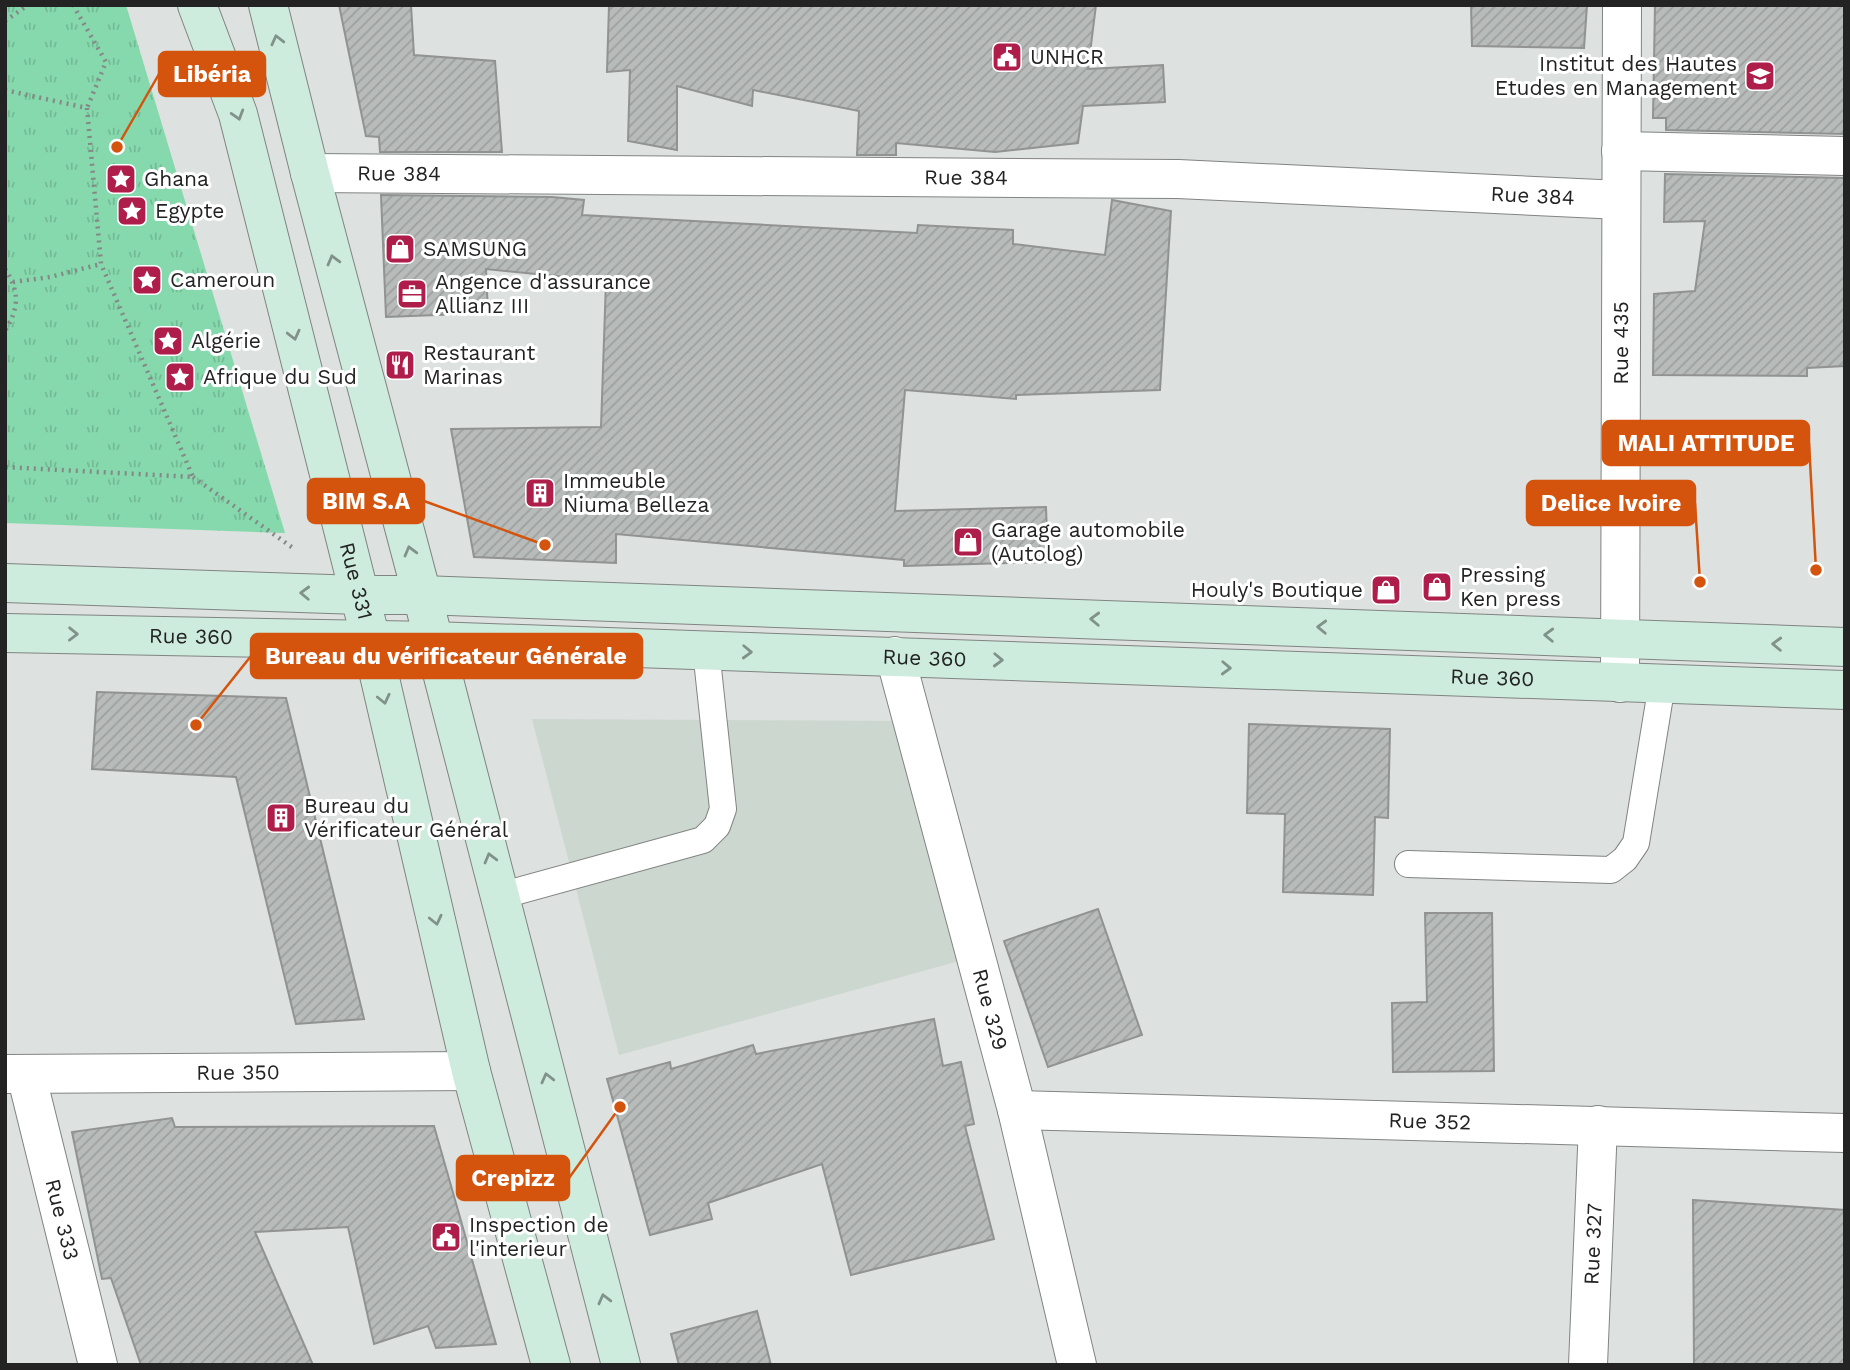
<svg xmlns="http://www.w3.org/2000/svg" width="1850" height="1370" font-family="'Work Sans',sans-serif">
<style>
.built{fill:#ccd7d0}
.grass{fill:url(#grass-tufts)}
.building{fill:url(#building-hatch);stroke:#909391;stroke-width:2}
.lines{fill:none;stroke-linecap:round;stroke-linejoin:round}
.lane-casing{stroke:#818482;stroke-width:28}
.street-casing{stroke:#818482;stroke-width:40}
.secondary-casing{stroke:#818482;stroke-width:40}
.path{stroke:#858886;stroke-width:4.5;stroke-dasharray:2 5;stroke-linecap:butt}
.lane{stroke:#fff;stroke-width:26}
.street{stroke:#fff;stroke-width:38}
.secondary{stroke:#cdecdd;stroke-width:38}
.oneway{stroke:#809289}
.labels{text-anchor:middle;stroke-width:6;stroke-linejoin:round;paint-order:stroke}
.poi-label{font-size:21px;fill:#222322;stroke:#fff;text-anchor:start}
.street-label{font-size:21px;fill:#222322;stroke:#fff}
.leader{fill:none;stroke:#d4540e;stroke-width:2.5}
.callout-dot{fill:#d4540e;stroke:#fff;stroke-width:2.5}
.callout{fill:#d4540e;stroke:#d4540e;stroke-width:2.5}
.callout-label{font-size:23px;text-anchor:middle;font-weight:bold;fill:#fff}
</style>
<defs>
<pattern id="grass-tufts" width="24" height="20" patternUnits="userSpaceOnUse" patternTransform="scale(1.75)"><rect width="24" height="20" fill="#85d9ad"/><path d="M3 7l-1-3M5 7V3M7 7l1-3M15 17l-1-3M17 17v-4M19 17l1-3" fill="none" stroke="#73ba95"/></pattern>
<pattern id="building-hatch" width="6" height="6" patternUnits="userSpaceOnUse" patternTransform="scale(1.75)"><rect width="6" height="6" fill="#b7bbb9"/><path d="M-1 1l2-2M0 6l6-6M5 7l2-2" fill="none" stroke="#9da09f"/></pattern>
</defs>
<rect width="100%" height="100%" fill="#dde1df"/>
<!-- built -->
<polygon class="built" points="532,719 896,721 959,961 619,1055"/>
<!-- grass -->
<polygon class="grass" points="5,5 126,5 285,533 5,523"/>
<!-- building -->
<g class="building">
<polygon points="339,5 411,5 414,55 495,61 502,152 380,152 379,137 366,136"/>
<polygon points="609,5 1096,5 1088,69 1163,65 1165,102 1083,106 1078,143 995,152 896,143 896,155 857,155 859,111 753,90 752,106 677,86 677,150 628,141 630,70 607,72"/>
<polygon points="1471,5 1587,5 1584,48 1472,46"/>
<polygon points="1655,5 1845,5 1845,134 1666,130 1666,118 1653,118"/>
<polygon points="1665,174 1845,178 1845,366 1807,368 1807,376 1653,375 1654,294 1695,291 1705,221 1664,222"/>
<polygon points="381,195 552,197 584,200 582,215 917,233 918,225 1013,230 1013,244 1105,255 1112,200 1171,211 1160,390 1016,395 1016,399 905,390 895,511 1046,507 1048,562 904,566 904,560 616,534 616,563 474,557 451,429 601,427 606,281 486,269 488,313 386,317"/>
<polygon points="97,692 286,698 364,1019 296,1024 236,777 92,769"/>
<polygon points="1249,724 1390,729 1388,818 1375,817 1373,895 1283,892 1285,814 1247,813"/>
<polygon points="1098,909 1142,1035 1048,1067 1004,941"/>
<polygon points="1425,913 1492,913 1494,1071 1393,1072 1392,1003 1427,1002"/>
<polygon points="934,1019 943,1066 961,1062 974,1124 965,1126 994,1239 851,1275 822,1164 708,1203 712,1219 650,1235 607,1079 670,1062 671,1069 753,1045 756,1054"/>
<polygon points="172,1118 175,1127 434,1126 496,1344 436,1348 428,1326 374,1344 348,1227 255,1232 313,1365 141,1365 111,1278 102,1279 72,1132"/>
<polygon points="1693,1200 1845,1210 1845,1365 1694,1365"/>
<polygon points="757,1311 771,1365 679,1365 671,1334"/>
</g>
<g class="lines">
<!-- lane casing -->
<g class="lane-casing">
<g id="lane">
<polyline points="1408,864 1611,870 1625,859 1636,843 1662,684"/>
<polyline points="500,896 703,840 717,826 723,809 706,650"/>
</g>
</g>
<!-- street casing -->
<g class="street-casing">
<g id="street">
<polyline points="1621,151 1845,156"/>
<path id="s1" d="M310,173L1178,179L1621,200"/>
<path id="s2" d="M895,656L1017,1110L1077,1365"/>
<path id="s3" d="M1620,683L1622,5"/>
<path id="s4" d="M5,1074L471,1071"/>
<path id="s5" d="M26,1074L98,1365"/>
<path id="s6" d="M1017,1110L1845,1133"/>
<path id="s7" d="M1588,1365L1598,1125"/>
</g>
</g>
<!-- secondary casing -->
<g class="secondary-casing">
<g id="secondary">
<path id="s8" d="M197,5L238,114L371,640L471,1071L551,1365"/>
<polyline points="268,5 310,173 422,595 621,1365"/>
<polyline points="5,583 360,595 422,595 1845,647"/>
<path id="s9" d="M5,633L433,641L1845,690"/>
</g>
</g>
<!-- path -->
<g class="path">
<polyline points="73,5 106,62 87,108"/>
<polyline points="5,21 28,5"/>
<polyline points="5,90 87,108 101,264 193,477 5,467"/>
<path d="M5,269C20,292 19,308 5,331"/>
<polyline points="13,282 50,277 101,264"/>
<polyline points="193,477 293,548"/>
</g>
<!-- lane -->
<use href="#lane" class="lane"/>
<!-- street -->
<use href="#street" class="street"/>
<!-- secondary -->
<use href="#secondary" class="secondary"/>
</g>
<!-- one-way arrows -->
<defs><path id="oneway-chevron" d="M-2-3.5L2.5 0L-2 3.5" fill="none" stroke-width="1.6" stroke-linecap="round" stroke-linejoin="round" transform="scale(1.75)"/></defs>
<g class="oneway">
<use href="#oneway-chevron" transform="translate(277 40) rotate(-104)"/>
<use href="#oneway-chevron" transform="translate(238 115) rotate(73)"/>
<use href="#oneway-chevron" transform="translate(333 260) rotate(-105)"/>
<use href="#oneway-chevron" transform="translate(294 335) rotate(76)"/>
<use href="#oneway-chevron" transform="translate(410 551) rotate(-105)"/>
<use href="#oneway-chevron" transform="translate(305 593) rotate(-178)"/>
<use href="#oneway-chevron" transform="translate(1095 619) rotate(-178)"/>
<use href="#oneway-chevron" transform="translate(1322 627) rotate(-178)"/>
<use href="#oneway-chevron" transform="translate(73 634) rotate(1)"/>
<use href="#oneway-chevron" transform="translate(1549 635) rotate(-178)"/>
<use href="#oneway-chevron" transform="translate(1777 644) rotate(-178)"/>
<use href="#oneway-chevron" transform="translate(747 652) rotate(2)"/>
<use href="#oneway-chevron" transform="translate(998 660) rotate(2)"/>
<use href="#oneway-chevron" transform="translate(1226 668) rotate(2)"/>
<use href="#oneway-chevron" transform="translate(384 699) rotate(77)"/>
<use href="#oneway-chevron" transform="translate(490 858) rotate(-105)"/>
<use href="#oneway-chevron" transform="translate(436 920) rotate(77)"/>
<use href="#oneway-chevron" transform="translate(547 1078) rotate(-104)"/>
<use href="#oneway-chevron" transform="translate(604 1299) rotate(-104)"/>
</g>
<!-- icons -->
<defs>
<g id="civic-square" transform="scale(1.575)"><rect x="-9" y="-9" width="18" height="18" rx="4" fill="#af1d4a" stroke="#fff"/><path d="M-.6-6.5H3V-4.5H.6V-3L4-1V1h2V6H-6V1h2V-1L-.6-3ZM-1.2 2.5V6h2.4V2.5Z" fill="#fff"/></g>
<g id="university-square" transform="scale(1.575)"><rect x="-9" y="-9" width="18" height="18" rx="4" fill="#af1d4a" stroke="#fff"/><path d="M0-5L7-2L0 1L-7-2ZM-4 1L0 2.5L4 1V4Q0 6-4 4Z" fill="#fff"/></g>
<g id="sight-square" transform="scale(1.575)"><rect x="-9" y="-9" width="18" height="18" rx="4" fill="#af1d4a" stroke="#fff"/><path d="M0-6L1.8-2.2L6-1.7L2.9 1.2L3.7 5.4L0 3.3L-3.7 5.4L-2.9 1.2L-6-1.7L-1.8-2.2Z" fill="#fff"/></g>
<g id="shop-square" transform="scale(1.575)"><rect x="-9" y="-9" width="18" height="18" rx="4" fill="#af1d4a" stroke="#fff"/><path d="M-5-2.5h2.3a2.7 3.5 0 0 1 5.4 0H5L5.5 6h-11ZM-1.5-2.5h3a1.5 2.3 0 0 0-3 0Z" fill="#fff"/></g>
<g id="office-square" transform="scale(1.575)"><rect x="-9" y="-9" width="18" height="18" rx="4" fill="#af1d4a" stroke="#fff"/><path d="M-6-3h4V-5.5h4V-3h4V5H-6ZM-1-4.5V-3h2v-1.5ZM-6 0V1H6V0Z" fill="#fff"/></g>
<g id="restaurant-square" transform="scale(1.575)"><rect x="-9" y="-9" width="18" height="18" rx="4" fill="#af1d4a" stroke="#fff"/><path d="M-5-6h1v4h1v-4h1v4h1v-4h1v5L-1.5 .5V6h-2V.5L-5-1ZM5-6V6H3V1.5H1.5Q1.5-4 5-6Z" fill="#fff"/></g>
<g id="building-square" transform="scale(1.575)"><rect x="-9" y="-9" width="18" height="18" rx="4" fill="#af1d4a" stroke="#fff"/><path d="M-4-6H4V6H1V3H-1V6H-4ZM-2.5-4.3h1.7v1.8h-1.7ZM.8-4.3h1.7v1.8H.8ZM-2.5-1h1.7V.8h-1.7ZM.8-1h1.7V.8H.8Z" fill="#fff"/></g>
</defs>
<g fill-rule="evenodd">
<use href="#civic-square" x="1007" y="57"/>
<use href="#university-square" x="1760" y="76"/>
<use href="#sight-square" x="121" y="179"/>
<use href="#sight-square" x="132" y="211"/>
<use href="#shop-square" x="400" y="249"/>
<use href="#sight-square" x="147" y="280"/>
<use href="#office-square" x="412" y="294"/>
<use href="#sight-square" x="168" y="341"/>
<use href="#restaurant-square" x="400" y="365"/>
<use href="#sight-square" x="180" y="377"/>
<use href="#building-square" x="540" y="493"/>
<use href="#shop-square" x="968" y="542"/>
<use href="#shop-square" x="1437" y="587"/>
<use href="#shop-square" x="1386" y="590"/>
<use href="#building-square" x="281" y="818"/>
<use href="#civic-square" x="446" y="1237"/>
</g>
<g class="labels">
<!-- poi labels -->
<g class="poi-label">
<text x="1030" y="64">UNHCR</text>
<text x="1737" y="71" text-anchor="end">Institut des Hautes<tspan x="1737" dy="24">Etudes en Management</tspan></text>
<text x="144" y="186">Ghana</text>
<text x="155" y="218">Egypte</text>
<text x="423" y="256">SAMSUNG</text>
<text x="170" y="287">Cameroun</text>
<text x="435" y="289">Angence d'assurance<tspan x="435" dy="24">Allianz III</tspan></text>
<text x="191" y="348">Algérie</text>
<text x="423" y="360">Restaurant<tspan x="423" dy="24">Marinas</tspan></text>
<text x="203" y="384">Afrique du Sud</text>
<text x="563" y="488">Immeuble<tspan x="563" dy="24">Niuma Belleza</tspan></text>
<text x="991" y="537">Garage automobile<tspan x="991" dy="24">(Autolog)</tspan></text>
<text x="1460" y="582">Pressing<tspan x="1460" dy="24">Ken press</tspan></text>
<text x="1363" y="597" text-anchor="end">Houly's Boutique</text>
<text x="304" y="813">Bureau du<tspan x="304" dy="24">Vérificateur Général</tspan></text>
<text x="469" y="1232">Inspection de<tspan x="469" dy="24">l'interieur</tspan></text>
</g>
<!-- street labels -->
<g class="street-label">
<text dy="7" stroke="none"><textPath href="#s1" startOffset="89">Rue 384</textPath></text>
<text dy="7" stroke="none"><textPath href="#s1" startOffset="656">Rue 384</textPath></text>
<text dy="7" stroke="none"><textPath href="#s1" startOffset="1223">Rue 384</textPath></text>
<text dy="7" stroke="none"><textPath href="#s3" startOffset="340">Rue 435</textPath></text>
<text dy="7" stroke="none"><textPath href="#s8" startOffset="598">Rue 331</textPath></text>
<text dy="7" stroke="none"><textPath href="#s9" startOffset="186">Rue 360</textPath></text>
<text dy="7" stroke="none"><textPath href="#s9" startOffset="920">Rue 360</textPath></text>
<text dy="7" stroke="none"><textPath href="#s9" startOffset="1488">Rue 360</textPath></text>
<text dy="7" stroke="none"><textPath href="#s2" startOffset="366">Rue 329</textPath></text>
<text dy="7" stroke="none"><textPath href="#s4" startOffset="233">Rue 350</textPath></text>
<text dy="7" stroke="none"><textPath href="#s6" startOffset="413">Rue 352</textPath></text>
<text dy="7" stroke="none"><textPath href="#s5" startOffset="150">Rue 333</textPath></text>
<text dy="7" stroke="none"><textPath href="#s7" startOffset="121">Rue 327</textPath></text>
</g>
</g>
<!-- callouts -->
<path class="leader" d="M117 147L159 74M1816 570L1809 443M545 545L424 501M1700 582L1695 503M196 725L251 656M620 1107L569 1178"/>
<g class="callout-dot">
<circle cx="117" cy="147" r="7"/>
<circle cx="1816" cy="570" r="7"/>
<circle cx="545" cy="545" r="7"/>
<circle cx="1700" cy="582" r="7"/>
<circle cx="196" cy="725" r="7"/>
<circle cx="620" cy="1107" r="7"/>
</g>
<g class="callout">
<rect x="159" y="52" width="106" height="44" rx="7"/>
<rect x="1603" y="421" width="206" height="44" rx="7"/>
<rect x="308" y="479" width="116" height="44" rx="7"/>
<rect x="1527" y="481" width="168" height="44" rx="7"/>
<rect x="251" y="634" width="391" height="44" rx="7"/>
<rect x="457" y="1156" width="112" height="44" rx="7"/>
</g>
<g class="callout-label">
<text x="212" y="82">Libéria</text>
<text x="1706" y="451">MALI ATTITUDE</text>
<text x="366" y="509">BIM S.A</text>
<text x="1611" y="511">Delice Ivoire</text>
<text x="446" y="664">Bureau du vérificateur Générale</text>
<text x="513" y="1186">Crepizz</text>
</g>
<!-- border -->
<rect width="1850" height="1370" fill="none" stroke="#222322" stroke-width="14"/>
</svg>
